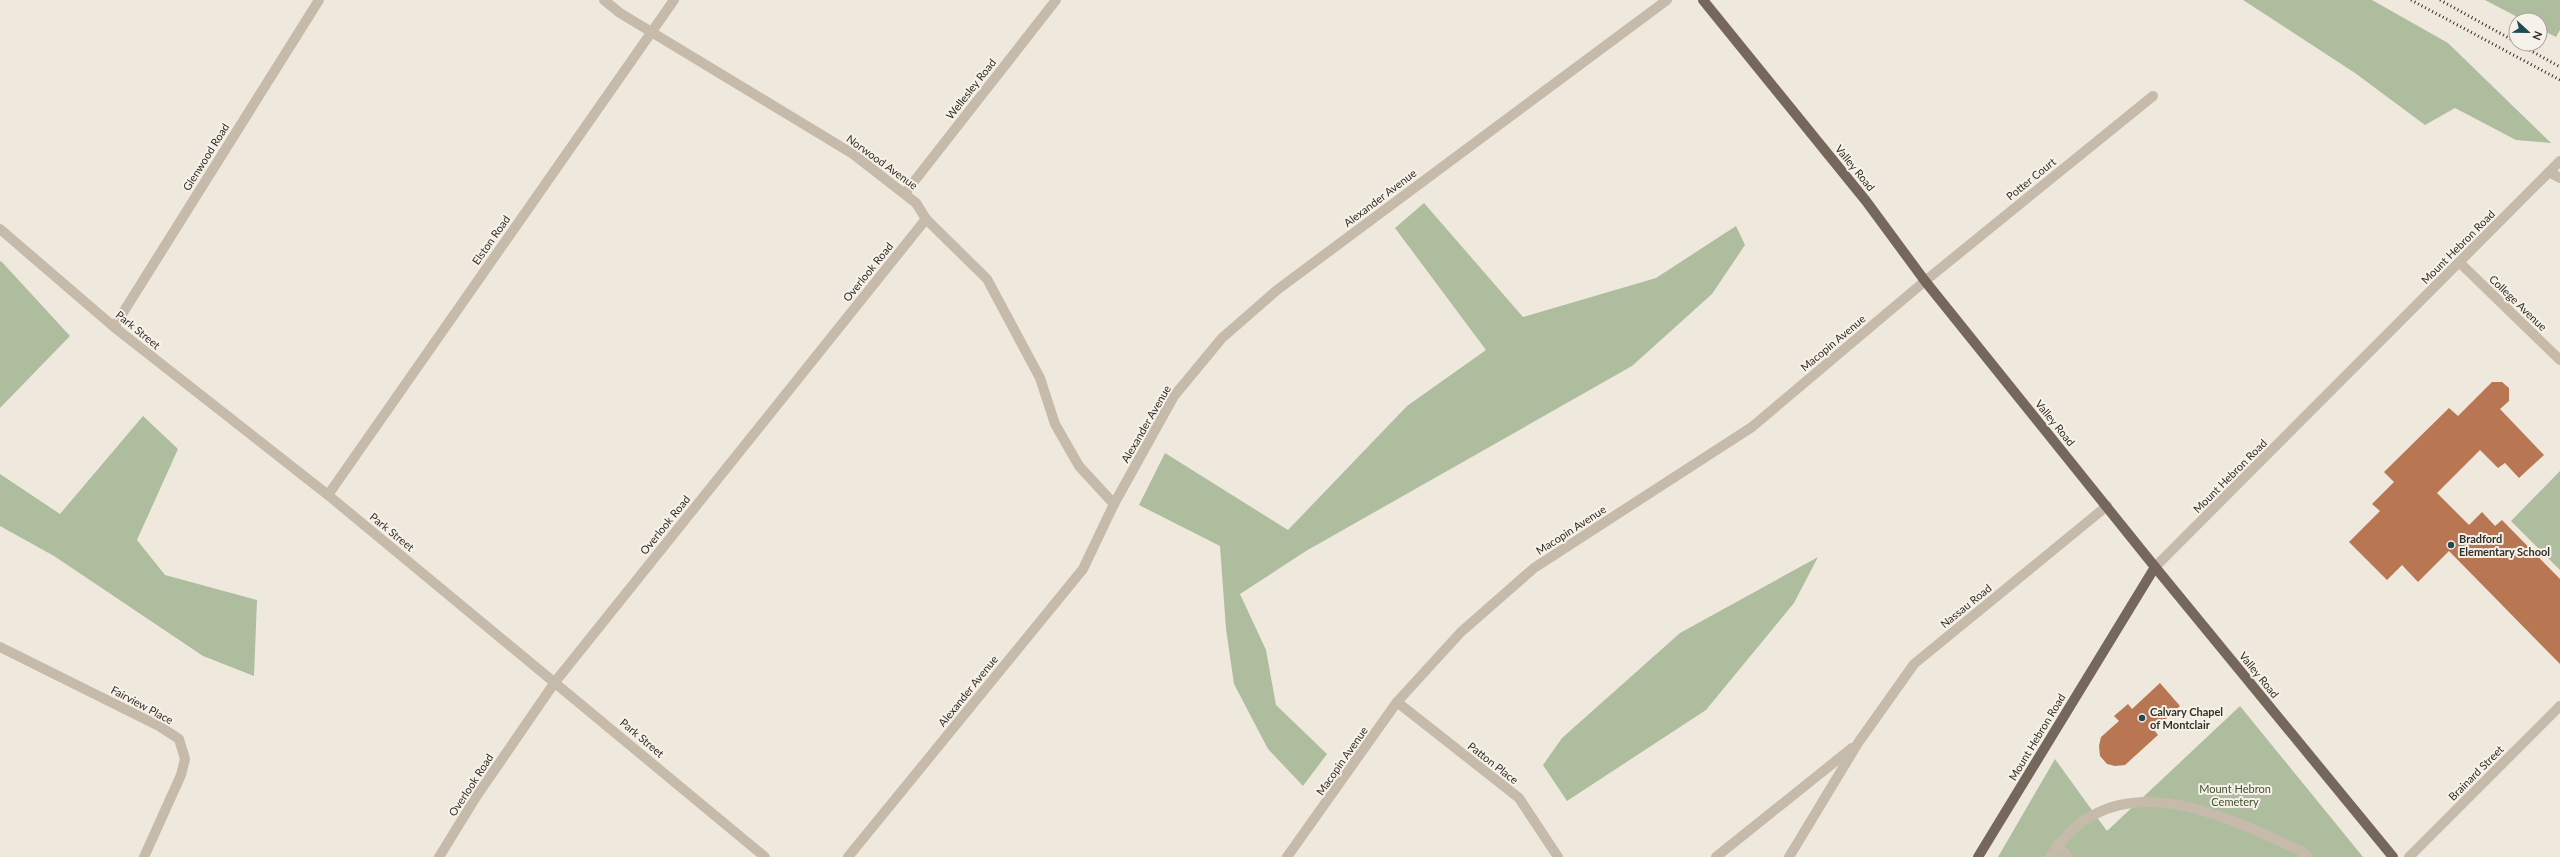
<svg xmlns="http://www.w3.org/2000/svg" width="2560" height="857" font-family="Lato,sans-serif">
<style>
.green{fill:#afbd9f}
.building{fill:#b87653}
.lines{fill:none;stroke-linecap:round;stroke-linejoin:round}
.minor{stroke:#c6baaa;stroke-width:10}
.major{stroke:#75675c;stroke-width:10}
.rail{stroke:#342e29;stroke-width:3;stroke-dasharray:1 3;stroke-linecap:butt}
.poi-dot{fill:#234951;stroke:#f7f2e9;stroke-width:1.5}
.labels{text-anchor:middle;stroke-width:4;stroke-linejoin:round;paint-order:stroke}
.street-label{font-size:11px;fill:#342e29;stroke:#f7f2e9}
.poi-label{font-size:11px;font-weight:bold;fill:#342e29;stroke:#f7f2e9;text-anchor:start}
.park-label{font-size:11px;fill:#415030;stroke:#f7f2e9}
</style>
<rect width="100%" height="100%" fill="#efe9dd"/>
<!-- green -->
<g class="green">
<polygon points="2243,0 2372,0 2448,43 2551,143 2516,140 2455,108 2425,125 2355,73"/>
<polygon points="2485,0 2560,0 2560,30 2556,37 2540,29 2540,20 2523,20"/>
<polygon points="1424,203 1523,317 1656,278 1736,226 1745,245 1712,294 1632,366 1306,551 1240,594 1266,650 1276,705 1327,754 1303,786 1268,749 1234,684 1226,629 1220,546 1139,505 1165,453 1288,530 1407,406 1486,350 1395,228"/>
<polygon points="1,261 70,336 0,408 0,262"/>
<polygon points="143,416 178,449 137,540 165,575 257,600 254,676 203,656 54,556 0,526 0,474 60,514"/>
<polygon points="2560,471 2560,570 2511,521"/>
<polygon points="1818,557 1794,603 1706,710 1567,801 1543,765 1562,738 1680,633"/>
<polygon points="2240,706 2363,857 1998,857 2055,759 2107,831"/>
</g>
<!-- building -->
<g class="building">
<polygon points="2492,382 2502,382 2509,388 2509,401 2500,409 2544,455 2519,478 2505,463 2498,468 2480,450 2437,493 2469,525 2482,512 2495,526 2502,520 2560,579 2560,664 2449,551 2418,582 2402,565 2387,580 2349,542 2380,511 2372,504 2394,482 2384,472 2449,408 2458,416"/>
<polygon points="2160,683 2180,706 2154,730 2158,735 2125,765 2115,766 2107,764 2100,756 2099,746 2101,737 2119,721 2114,716 2128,704 2132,709"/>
</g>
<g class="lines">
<!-- minor -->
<g class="minor">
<polyline points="604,0 620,13 853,154 916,203 926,219 987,279 1040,378 1055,424 1079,466 1114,504"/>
<polyline points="2549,172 2560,178"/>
<polyline points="905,193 1056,0"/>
<polyline points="0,229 114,327 328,495 765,857"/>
<polyline points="2460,263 2560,360"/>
<polyline points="114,327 319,0"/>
<polyline points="328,495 674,0"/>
<polyline points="2155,567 2560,161"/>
<polyline points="0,647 159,726 179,739 185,759 181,775 144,857"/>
<polyline points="1397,702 1519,798 1558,857"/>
<polyline points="2057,845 2068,857"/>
<polyline points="439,857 476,797 555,682 926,219"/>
<polyline points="848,857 1083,569 1114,504 1174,396 1222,338 1277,290 1667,0"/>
<polyline points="1287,857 1397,702 1461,632 1534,568 1752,427 1925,281 2153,96"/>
<polyline points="1716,857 1852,748"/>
<polyline points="1789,857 1858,743 1914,664 2107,506"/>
<path d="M2050,857C2112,759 2222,814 2303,852L2308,857"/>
<polyline points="2409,857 2560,706"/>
</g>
<!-- major -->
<g class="major">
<polyline points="1703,0 1866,201 1925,281 2155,567 2393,857"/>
<polyline points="1978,857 2155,567"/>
</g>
<!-- rail -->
<g class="rail">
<polyline points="2411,0 2560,80"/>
<polyline points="2440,0 2516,42"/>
<polyline points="2519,44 2560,67"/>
</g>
</g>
<!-- markers -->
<g class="poi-dot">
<circle cx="2451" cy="545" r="4"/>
<circle cx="2142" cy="718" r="4"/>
</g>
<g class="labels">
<!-- street labels -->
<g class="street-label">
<text transform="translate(971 89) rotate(-52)" y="4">Wellesley Road</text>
<text transform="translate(206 157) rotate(-58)" y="4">Glenwood Road</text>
<text transform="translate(882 162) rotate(36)" y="4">Norwood Avenue</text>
<text transform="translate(1855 168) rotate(51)" y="4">Valley Road</text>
<text transform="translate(2031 179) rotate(-39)" y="4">Potter Court</text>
<text transform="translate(1380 198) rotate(-37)" y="4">Alexander Avenue</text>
<text transform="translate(491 240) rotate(-55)" y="4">Elston Road</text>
<text transform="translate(2458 247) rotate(-45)" y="4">Mount Hebron Road</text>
<text transform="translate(868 272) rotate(-51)" y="4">Overlook Road</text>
<text transform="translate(2518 303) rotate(44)" y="4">College Avenue</text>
<text transform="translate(138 330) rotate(39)" y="4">Park Street</text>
<text transform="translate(1833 343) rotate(-40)" y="4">Macopin Avenue</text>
<text transform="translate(2055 423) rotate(51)" y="4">Valley Road</text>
<text transform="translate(1146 424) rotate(-60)" y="4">Alexander Avenue</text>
<text transform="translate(2230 476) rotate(-45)" y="4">Mount Hebron Road</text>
<text transform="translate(665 525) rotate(-51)" y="4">Overlook Road</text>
<text transform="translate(1571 530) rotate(-33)" y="4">Macopin Avenue</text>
<text transform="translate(392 532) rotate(39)" y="4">Park Street</text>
<text transform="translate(1966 606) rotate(-39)" y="4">Nassau Road</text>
<text transform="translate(2259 675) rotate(51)" y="4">Valley Road</text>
<text transform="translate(968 691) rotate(-51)" y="4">Alexander Avenue</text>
<text transform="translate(142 705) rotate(28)" y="4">Fairview Place</text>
<text transform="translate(2037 737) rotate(-59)" y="4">Mount Hebron Road</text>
<text transform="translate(642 738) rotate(40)" y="4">Park Street</text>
<text transform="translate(1342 761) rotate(-55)" y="4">Macopin Avenue</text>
<text transform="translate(1493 763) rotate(38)" y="4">Patton Place</text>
<text transform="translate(2476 773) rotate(-45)" y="4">Brainard Street</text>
<text transform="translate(471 785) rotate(-57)" y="4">Overlook Road</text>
</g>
<!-- poi labels -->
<g class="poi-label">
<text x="2459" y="543">Bradford<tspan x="2459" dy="13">Elementary School</tspan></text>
<text x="2150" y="716">Calvary Chapel<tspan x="2150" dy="13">of Montclair</tspan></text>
</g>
<!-- park labels -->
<g class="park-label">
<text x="2235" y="793">Mount Hebron<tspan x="2235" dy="13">Cemetery</tspan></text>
</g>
</g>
<!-- north arrow -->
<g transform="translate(2528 32) rotate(112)"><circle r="19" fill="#f7f2e9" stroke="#a9a49c"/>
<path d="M0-3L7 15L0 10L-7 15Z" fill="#234951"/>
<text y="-6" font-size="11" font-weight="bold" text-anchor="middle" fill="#342e29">N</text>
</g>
</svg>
